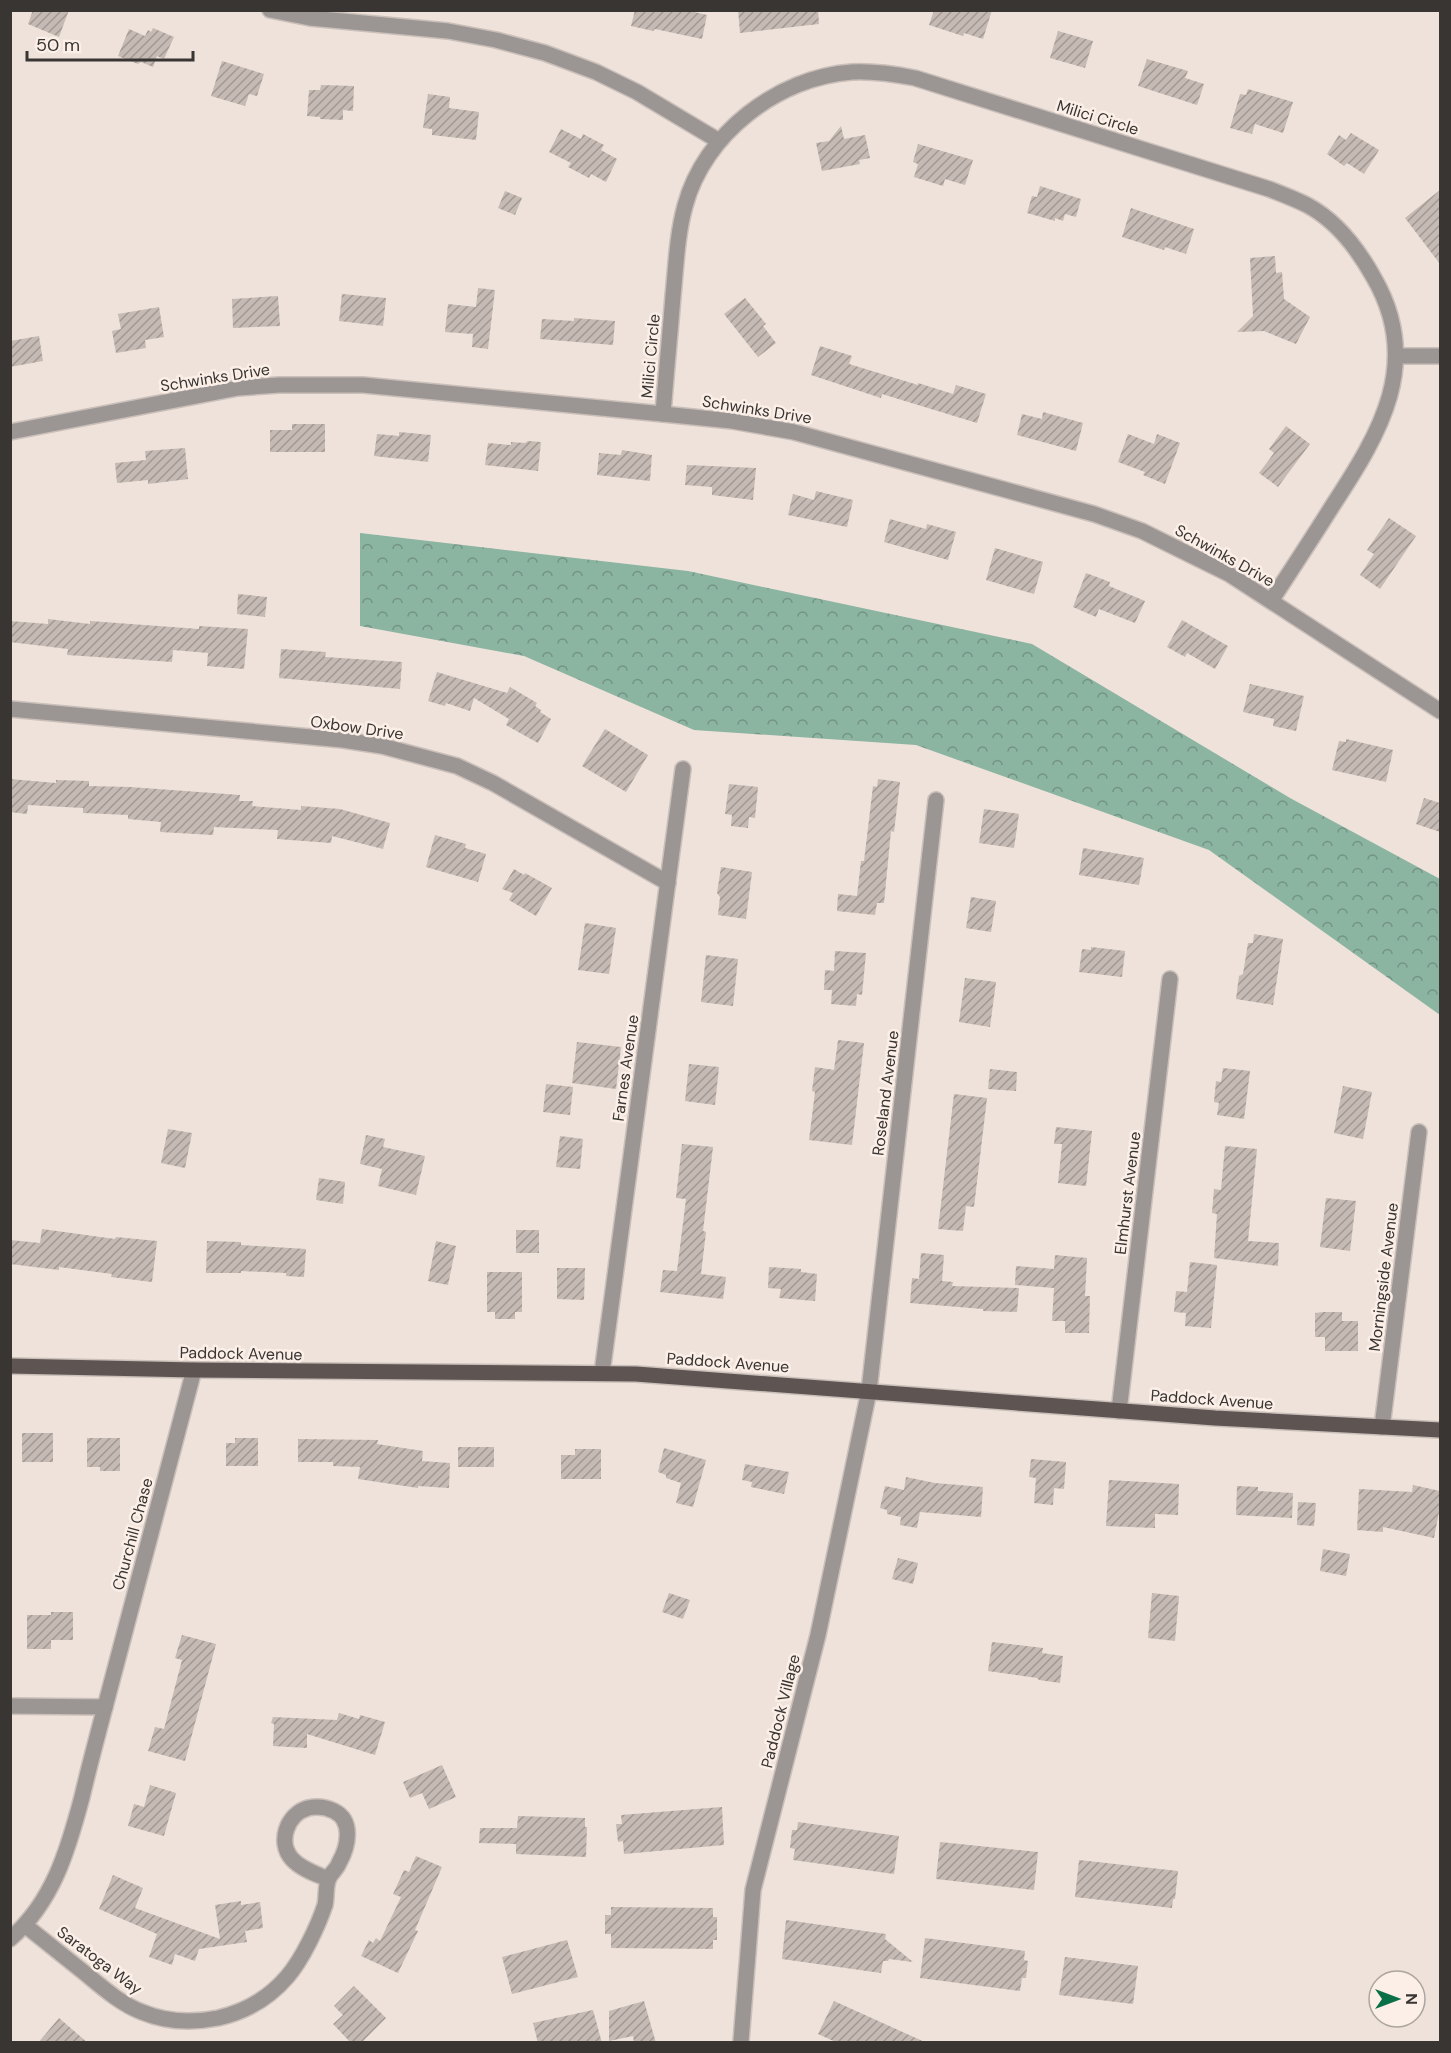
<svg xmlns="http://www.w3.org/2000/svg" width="1451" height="2053" font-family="'DM Sans',sans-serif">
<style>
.forest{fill:url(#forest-crowns)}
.building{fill:url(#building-hatch)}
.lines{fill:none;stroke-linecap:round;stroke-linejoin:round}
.minor-casing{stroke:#cabfb9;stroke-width:18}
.major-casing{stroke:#cabfb9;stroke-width:18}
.minor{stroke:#9b9593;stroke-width:15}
.major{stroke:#5e5452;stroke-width:15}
.labels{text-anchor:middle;stroke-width:5;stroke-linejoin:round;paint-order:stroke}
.street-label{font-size:16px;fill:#393532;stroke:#fbefe8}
</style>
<defs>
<pattern id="forest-crowns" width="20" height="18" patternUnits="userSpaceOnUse" patternTransform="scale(1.5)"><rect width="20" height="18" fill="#8bb4a1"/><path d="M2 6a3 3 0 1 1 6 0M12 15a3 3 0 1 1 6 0" fill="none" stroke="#739384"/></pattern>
<pattern id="building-hatch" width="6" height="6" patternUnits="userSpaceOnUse" patternTransform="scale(1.5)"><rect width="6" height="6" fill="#c6bab4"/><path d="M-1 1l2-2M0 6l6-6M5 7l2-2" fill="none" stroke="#a29893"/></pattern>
</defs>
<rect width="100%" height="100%" fill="#eee2db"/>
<!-- forest -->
<polygon class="forest" points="360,533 688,571 1032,644 1290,798 1440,879 1440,1015 1209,850 916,745 694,730 524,656 360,626"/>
<!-- building -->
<g class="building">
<polygon points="33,10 69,10 59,37 28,24"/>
<polygon points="635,10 686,10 707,15 702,39 655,29 653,31 631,26"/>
<polygon points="738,10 818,10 819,24 740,33"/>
<polygon points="934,10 992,10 983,39 964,33 963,36 929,25"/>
<polygon points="153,28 174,37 164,59 157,56 153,67 141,62 138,64 118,56 129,29 145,36 148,30 151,32"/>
<polygon points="1058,31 1093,41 1085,68 1050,58"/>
<polygon points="1147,59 1188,71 1185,78 1204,84 1197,105 1138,86"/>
<polygon points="222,61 264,74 257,96 249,94 245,106 211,96"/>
<polygon points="321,85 354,86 353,111 343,110 343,120 320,119 320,117 307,116 309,90 320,90"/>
<polygon points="1248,89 1293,102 1283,133 1255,124 1252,134 1230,128 1240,94 1246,95"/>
<polygon points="428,94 450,97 449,108 479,112 476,140 432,135 432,129 423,128"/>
<polygon points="841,126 844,139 865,135 870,158 859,160 860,164 822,171 816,143 829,141"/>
<polygon points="561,129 581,139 583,134 604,145 601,150 617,159 606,182 591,174 589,178 568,167 571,163 549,152"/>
<polygon points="1351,133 1379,150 1364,174 1347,163 1344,166 1327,154 1339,135 1346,140"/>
<polygon points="918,144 973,160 965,185 945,179 943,186 914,177 918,164 913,162"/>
<polygon points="1040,186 1081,199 1076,217 1065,214 1063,221 1055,218 1055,221 1027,213 1032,196 1037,197"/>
<polygon points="1440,190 1440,264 1405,218"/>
<polygon points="505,191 522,198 515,215 498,208"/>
<polygon points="1131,208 1194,229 1186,254 1165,247 1164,250 1122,237"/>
<polygon points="1275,256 1276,273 1282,272 1284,299 1310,317 1296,344 1264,331 1237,332 1253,316 1250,258"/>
<polygon points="478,288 495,290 488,349 472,347 473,334 445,332 448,304 476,307"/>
<polygon points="342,294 386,298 383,326 339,321"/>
<polygon points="278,296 280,326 233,328 232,299"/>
<polygon points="745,298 766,324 763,326 776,343 758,357 724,314"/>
<polygon points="159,307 164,337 145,340 146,348 116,353 112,331 121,329 118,314"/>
<polygon points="574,318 615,321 613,345 540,339 542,319 574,321"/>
<polygon points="39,336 43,361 10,367 10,341"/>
<polygon points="820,346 852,356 849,364 918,385 918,383 953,394 956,385 986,394 977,423 882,394 881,398 811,375"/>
<polygon points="1043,412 1083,423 1076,451 1017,435 1022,414 1042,419"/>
<polygon points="292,424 325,424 325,452 270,452 270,430 292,430"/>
<polygon points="1286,426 1310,444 1278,487 1259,473 1274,453 1269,449"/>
<polygon points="399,432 431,435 428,462 374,456 377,434 399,436"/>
<polygon points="1128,434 1154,444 1157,434 1180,443 1165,484 1143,475 1145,472 1118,462"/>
<polygon points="528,441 541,442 538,471 485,465 488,443 511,445 511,442 525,443"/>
<polygon points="185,448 188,479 148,484 148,480 117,483 115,463 146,460 145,451"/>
<polygon points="622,450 652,455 650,481 597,475 599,453 621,455"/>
<polygon points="687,465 756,468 753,500 712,495 712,487 685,485"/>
<polygon points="816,491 853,500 847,527 788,515 793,494 814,500"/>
<polygon points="1389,518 1416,536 1380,589 1360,575 1374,554 1367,550"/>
<polygon points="890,519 926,529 927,524 956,532 948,560 884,542"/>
<polygon points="995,548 1043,562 1034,594 986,580"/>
<polygon points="1086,573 1110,582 1109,586 1145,601 1135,623 1099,609 1096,617 1073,607"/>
<polygon points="238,594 267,597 265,617 237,614"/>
<polygon points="48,619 90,624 90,621 199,629 199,626 248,629 244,669 207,666 208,653 173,650 172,662 67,655 68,649 10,642 10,621 48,624"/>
<polygon points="1182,620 1228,646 1215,669 1187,653 1185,657 1167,647"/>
<polygon points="281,649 326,652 325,657 402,662 400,689 279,678"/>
<polygon points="437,672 507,693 510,687 537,703 535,706 541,710 540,712 551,719 538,743 506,725 509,719 474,698 470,711 446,703 445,706 428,701"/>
<polygon points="1250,684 1304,696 1296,731 1273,726 1274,719 1243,712"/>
<polygon points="605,729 648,755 626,792 582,766"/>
<polygon points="1346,739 1393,750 1386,782 1332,770 1339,741 1346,742"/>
<polygon points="10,779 56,783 56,780 89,781 89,786 130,787 240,795 239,801 253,801 252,806 301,810 301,806 340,809 390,823 383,849 332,836 331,843 277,839 278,830 214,827 213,835 160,832 161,822 128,819 128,815 83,813 83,808 28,805 27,814 10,812"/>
<polygon points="878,779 900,782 894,832 891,831 884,903 877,903 875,915 837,911 838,894 857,896 861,861 864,861 873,786 877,787"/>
<polygon points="729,784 758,787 755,818 749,817 748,828 731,826 732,815 725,814"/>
<polygon points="1424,798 1440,803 1440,832 1416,824"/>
<polygon points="984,809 1019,814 1014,848 979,843"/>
<polygon points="435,835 466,844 465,848 486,854 478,882 426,867"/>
<polygon points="1083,848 1144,858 1139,885 1079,875"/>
<polygon points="721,867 752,872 746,919 718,915 720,897 717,893"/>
<polygon points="514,869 524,875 525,873 552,888 536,916 509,900 513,893 502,889"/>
<polygon points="971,897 996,901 991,932 966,928"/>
<polygon points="585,923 616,928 609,974 578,970"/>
<polygon points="1254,934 1283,939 1273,1005 1236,999 1239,976 1243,974 1248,943 1253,943"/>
<polygon points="1091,947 1125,951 1122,977 1079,972 1082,949 1091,950"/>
<polygon points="835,951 866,953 862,995 857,994 856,1006 831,1004 832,990 824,990 825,970 834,971"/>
<polygon points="706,955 738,959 733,1006 701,1002"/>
<polygon points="965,978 996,982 990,1027 959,1022"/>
<polygon points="838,1040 864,1043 852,1145 809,1140 815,1092 812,1091 815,1067 834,1070"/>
<polygon points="577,1042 621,1047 616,1089 572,1083"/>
<polygon points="689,1064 719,1067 715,1105 685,1101"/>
<polygon points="1223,1068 1250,1071 1244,1119 1217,1115 1219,1103 1214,1102 1216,1081 1221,1082"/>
<polygon points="990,1069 1017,1072 1016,1091 988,1089"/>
<polygon points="546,1084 573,1087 570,1115 543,1112"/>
<polygon points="1343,1086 1372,1092 1363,1139 1334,1133"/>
<polygon points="954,1094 987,1098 974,1207 966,1206 963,1231 938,1229"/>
<polygon points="1056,1127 1092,1131 1086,1186 1058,1183 1062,1144 1054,1144"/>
<polygon points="168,1129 192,1133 185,1168 161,1163"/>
<polygon points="366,1135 385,1139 383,1147 425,1156 416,1195 378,1186 382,1169 360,1164"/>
<polygon points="560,1136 583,1139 580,1169 556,1167"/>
<polygon points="682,1144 713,1147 703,1231 706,1232 701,1274 726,1277 723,1299 660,1292 663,1270 677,1271 686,1199 676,1198"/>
<polygon points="1225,1146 1257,1149 1248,1241 1279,1243 1278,1266 1214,1258 1217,1214 1212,1213 1214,1189 1221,1190"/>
<polygon points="319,1178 345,1182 343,1204 316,1200"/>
<polygon points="1326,1198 1356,1201 1350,1251 1320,1247"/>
<polygon points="42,1229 115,1239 116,1237 157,1241 152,1282 111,1277 112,1274 59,1267 59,1270 10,1264 10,1240 40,1243"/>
<rect x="516" y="1230" width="23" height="23"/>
<polygon points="207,1241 241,1242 241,1245 306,1249 304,1277 286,1276 286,1273 241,1271 241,1273 206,1273"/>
<polygon points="436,1241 456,1246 448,1285 428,1281"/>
<polygon points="921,1253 944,1255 942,1281 953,1282 952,1286 1019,1288 1017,1312 983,1311 983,1309 910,1303 912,1278 919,1279"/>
<polygon points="1055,1255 1087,1258 1085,1296 1090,1296 1089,1333 1065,1333 1065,1321 1052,1321 1054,1288 1015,1285 1016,1266 1054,1269"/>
<polygon points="1190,1262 1217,1265 1211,1328 1185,1326 1186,1313 1174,1312 1176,1291 1187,1292"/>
<polygon points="769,1267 801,1269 801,1272 817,1274 815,1301 779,1298 781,1289 768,1288"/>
<polygon points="557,1268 585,1268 584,1300 557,1299"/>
<polygon points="487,1272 522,1272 522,1312 515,1312 515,1319 495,1319 495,1312 487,1312"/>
<polygon points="1323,1312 1342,1312 1342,1321 1358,1321 1358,1351 1325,1351 1325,1337 1315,1337 1315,1313"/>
<rect x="22" y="1433" width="31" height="29"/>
<polygon points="87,1438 120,1438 120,1471 100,1471 100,1467 87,1467"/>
<polygon points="235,1438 258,1438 258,1466 226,1466 226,1443 235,1443"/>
<polygon points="298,1439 378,1440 377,1444 423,1451 422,1461 450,1463 449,1488 418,1486 418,1488 358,1479 360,1467 333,1466 333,1462 298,1462"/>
<rect x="458" y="1447" width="36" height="20"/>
<polygon points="664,1448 706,1460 693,1507 676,1503 681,1483 666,1478 666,1475 658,1472"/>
<polygon points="575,1449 601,1449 601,1479 561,1479 561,1455 575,1455"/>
<polygon points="1031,1459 1066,1462 1064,1489 1054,1488 1053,1505 1034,1503 1036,1478 1029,1477"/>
<polygon points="745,1464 789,1472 784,1494 751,1487 752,1482 742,1480"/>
<polygon points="906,1477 935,1483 983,1487 981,1517 920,1512 917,1528 900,1525 901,1517 887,1514 887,1510 880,1508 885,1486 904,1490"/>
<polygon points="1109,1480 1179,1484 1178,1515 1155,1514 1155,1528 1106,1526"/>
<polygon points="1413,1485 1440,1491 1440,1507 1434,1538 1383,1527 1383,1532 1357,1530 1359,1489 1412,1492"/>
<polygon points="1237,1486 1258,1487 1258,1491 1293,1493 1292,1518 1236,1515"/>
<polygon points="1298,1502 1316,1503 1314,1526 1297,1525"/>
<polygon points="1323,1549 1350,1554 1346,1576 1320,1571"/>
<polygon points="898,1558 918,1563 913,1584 892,1579"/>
<polygon points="669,1593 690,1600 683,1619 662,1612"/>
<polygon points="1152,1593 1179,1596 1175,1641 1148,1638"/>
<polygon points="51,1612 73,1612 73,1640 51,1640 51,1649 27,1649 27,1615 51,1615"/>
<polygon points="182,1635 216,1644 185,1761 148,1751 155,1727 164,1729 182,1660 175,1658"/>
<polygon points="992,1642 1043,1648 1042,1653 1063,1656 1060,1683 1039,1680 1037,1678 988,1671"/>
<polygon points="339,1713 359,1719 360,1715 385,1722 375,1755 307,1734 307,1748 273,1746 274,1724 271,1723 273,1717 337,1720"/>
<polygon points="442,1765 456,1797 429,1809 422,1793 410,1798 403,1782"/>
<polygon points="150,1785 176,1793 164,1836 128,1826 134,1804 144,1807"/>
<polygon points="722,1807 724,1845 624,1854 623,1841 618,1842 616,1824 622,1824 621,1815"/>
<polygon points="518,1816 585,1818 585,1827 587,1827 586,1857 516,1854 516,1844 479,1843 480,1828 517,1828"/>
<polygon points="798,1822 899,1836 894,1874 793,1860 795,1849 790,1848 792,1830 797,1830"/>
<polygon points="940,1842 1038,1852 1034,1890 936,1879"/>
<polygon points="416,1856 442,1867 415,1930 418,1931 398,1973 361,1956 369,1940 373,1943 376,1938 380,1941 401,1897 393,1894 404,1870 409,1872"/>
<polygon points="1079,1860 1178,1871 1175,1899 1173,1899 1172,1908 1075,1897"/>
<polygon points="113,1875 143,1888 135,1908 220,1939 215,1905 241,1901 241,1905 260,1902 263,1928 245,1931 247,1942 199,1949 195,1961 175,1954 172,1965 149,1957 157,1934 99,1909"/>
<polygon points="611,1907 713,1908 713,1917 717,1917 717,1940 713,1940 713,1949 611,1948 611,1934 605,1934 605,1915 611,1915"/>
<polygon points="786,1920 886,1934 885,1939 913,1962 889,1959 888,1961 883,1961 881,1973 782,1959"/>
<polygon points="925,1938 1025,1951 1024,1960 1028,1961 1026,1978 1022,1978 1020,1991 920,1978"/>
<polygon points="567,1940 578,1977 512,1994 502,1957"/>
<polygon points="1065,1957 1138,1966 1133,2004 1059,1995"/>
<polygon points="354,1986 386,2018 361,2043 351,2043 333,2024 343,2015 334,2006"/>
<polygon points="644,2001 656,2043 634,2043 633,2036 609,2041 609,2011"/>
<polygon points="834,2001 927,2043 838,2043 818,2034"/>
<polygon points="593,2010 602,2043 538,2043 533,2023"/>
<polygon points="59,2018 88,2043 38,2043"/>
</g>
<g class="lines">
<!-- minor casing -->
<g class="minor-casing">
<g id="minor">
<polyline points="270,10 310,18 448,31 496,40 545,53 596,72 637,92 719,141"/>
<polyline points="1396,356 1440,356"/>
<path d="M663,414C666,374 670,335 673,296C676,266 677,235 685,206C704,134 778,77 852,72C873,71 894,74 915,78L1269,189C1282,194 1295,199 1307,205C1337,221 1358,249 1374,278C1423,363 1380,433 1333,505C1313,537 1292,569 1271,601"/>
<polyline points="10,432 238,388 279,385 363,385 663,414 732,421 794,432 1094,514 1142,531 1229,574 1440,711"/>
<polyline points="10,709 343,740 382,746 457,766 493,783 668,883"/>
<polyline points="602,1373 683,769"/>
<polyline points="1119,1411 1170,979"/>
<polyline points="1382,1427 1419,1132"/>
<path d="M10,1706L105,1707C97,1737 89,1767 82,1797C68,1850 53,1902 10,1939"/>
<polyline points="105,1707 194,1370"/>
<path d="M26,1926C46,1942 66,1958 86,1974C103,1988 121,2004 142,2012C166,2022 193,2023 218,2018C244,2012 269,1998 287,1977C302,1960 318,1926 325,1905C327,1896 325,1886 329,1878C331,1873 337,1869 339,1863C348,1847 354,1821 334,1811C326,1807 317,1806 308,1808C287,1814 277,1842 292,1859C301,1869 316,1874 328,1879"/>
<polyline points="741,2041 753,1890 818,1635 869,1391 936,800"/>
</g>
</g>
<!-- major casing -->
<g class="major-casing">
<polyline id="major" points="10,1366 194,1370 636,1374 1215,1418 1440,1430"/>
</g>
<!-- minor -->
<use href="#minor" class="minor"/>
<!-- major -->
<use href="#major" class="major"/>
</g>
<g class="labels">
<!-- street labels -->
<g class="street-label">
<text transform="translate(1098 117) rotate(17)" y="6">Milici Circle</text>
<text transform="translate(650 356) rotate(-85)" y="6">Milici Circle</text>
<text transform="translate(215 377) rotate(-9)" y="6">Schwinks Drive</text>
<text transform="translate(757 409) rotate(9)" y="6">Schwinks Drive</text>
<text transform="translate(1225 555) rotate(29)" y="6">Schwinks Drive</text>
<text transform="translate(357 727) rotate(8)" y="6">Oxbow Drive</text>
<text transform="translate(625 1068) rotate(-82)" y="6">Farnes Avenue</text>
<text transform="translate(885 1093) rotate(-83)" y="6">Roseland Avenue</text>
<text transform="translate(1127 1193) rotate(-83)" y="6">Elmhurst Avenue</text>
<text transform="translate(1383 1277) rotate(-83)" y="6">Morningside Avenue</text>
<text transform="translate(241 1353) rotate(1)" y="6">Paddock Avenue</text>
<text transform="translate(728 1362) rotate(4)" y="6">Paddock Avenue</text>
<text transform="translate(1212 1399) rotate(4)" y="6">Paddock Avenue</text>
<text transform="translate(132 1534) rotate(-75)" y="6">Churchill Chase</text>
<text transform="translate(780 1711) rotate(-76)" y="6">Paddock Village</text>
<text transform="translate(100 1960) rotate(37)" y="6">Saratoga Way</text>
</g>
</g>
<!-- border -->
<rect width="1451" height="2053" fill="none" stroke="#393532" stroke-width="24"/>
<!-- north arrow -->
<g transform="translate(1397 1999) rotate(90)"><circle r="28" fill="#fbefe8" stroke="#ada59f" stroke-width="1.5"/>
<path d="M0-4.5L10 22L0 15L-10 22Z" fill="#096f46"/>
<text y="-9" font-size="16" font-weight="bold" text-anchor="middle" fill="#393532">N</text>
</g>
<!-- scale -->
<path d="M27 51v9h166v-9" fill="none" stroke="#393532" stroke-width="3"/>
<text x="36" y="51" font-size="18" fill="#393532" stroke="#fbefe8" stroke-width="4.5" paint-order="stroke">50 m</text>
</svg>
